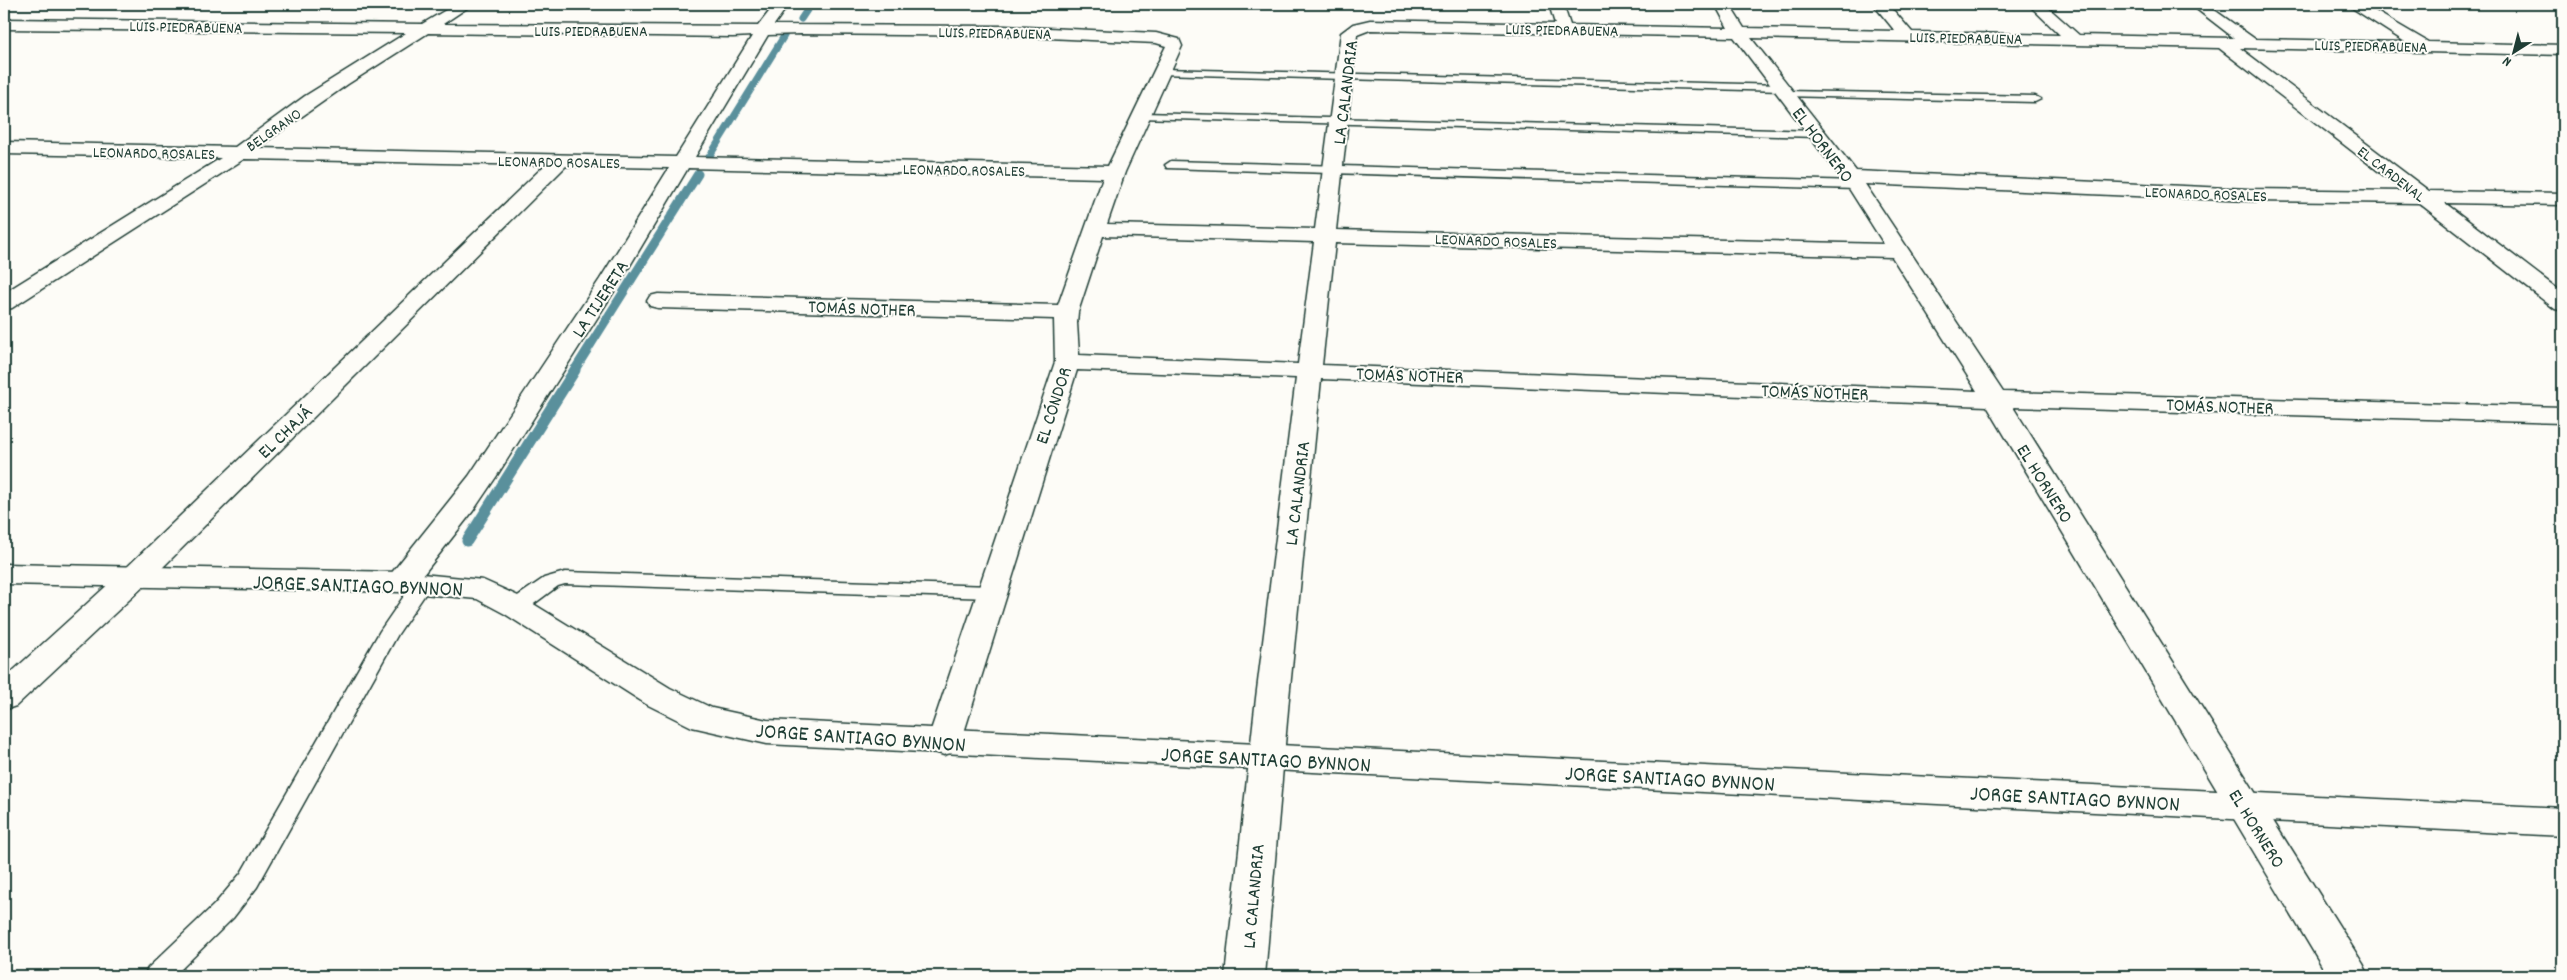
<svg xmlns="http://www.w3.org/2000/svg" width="2567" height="980" font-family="Dekko,sans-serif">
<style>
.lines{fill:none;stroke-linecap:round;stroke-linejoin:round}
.stream-far2{stroke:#5a909c;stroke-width:7}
.stream-far1{stroke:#5a909c;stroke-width:9}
.stream{stroke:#5a909c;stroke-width:11}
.service-casing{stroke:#1f3d34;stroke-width:3}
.minor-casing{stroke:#1f3d34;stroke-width:3}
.tertiary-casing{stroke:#1f3d34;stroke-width:3}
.service{fill:#fdfcf7;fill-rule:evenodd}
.minor{fill:#fdfcf7;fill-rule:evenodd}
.tertiary{fill:#fdfcf7;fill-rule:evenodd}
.labels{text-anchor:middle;stroke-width:4;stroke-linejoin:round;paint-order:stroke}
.far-street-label{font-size:16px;fill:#1f3d34;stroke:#fdfcf7}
.street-label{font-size:19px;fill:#1f3d34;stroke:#fdfcf7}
.near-street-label{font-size:22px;fill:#1f3d34;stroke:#fdfcf7}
</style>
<rect width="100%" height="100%" fill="#fdfcf7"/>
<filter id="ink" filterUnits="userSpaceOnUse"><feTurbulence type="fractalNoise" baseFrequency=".02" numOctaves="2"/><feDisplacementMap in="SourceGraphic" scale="10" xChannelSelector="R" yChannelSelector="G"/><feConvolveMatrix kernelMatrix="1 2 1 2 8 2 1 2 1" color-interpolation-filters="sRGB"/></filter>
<g filter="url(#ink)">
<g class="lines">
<!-- stream-far2 -->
<g class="stream-far2">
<polyline points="801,19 811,4"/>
<polyline points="709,157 784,36"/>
</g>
<!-- stream-far1 -->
<polyline class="stream-far1" points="574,371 698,174"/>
<!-- stream -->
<polyline class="stream" points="467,541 575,370"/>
<!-- service casing -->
<g class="service-casing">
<g id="service">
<polygon points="1163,69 1782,85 1787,88 1782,91 1159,74 1158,72"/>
<polygon points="1786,91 2035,96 2041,99 2035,102 1782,96 1782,92"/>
<polygon points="1143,113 1817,131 1823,134 1817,137 1139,118 1137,116"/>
<polygon points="1171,161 1856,181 1862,185 1856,189 1167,168 1165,165"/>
<polygon points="565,572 991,586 998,588 1001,592 998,596 991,598 565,584 558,586 523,612 516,613 509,612 506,607 509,602 544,578"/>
<polygon points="422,578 429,580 432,584 398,634 257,887 233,918 174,976 144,976 148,968 215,904 241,873 380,631 415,580"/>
</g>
</g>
<!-- minor casing -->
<g class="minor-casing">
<path id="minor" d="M456,4H473L443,24L758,26L775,4H789L774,25L1005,26L1156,33L1179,39L1182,46L1125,172L1107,224L1315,229L1341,33L1353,24L1370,20L1555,24L1549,4H1563L1570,25L1728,28L1715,4H1729L1744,28L1895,31L1873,4H1888L1912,32L2060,35L2028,4H2044L2079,35L2234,38L2190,4H2206L2255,39L2405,42L2346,4H2363L2428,42L2563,45V55L2240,48L2429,191L2563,193V205L2445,203L2563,293V311L2555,309L2419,203L2249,201L1865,184L2003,392L2563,407V423L2013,407L2363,964L2369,976H2328L1987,406L1321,379L1289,698L1265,976H1225L1256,698L1296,378L1077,370L961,742L956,751L944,755L932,751L927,742L1055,362L1054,319L658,308L650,306L647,301L650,296L658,294L1058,305L1103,178L688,168L622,279L496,477L473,511L412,589L401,592L390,589L386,582L390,575L469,476L600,279L669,168L566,166L146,584L16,706L4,710V679L124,570L545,165L244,159L12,308L4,310V293L221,158L4,154V142L235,147L305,96L406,33L4,29V19L422,24ZM1370,30L1734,37L1848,187L1884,244L1336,230L1357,35ZM428,33L733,37L752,36L676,157L257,148L348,84ZM801,34L1005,36L1156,43L1166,46L1108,166L695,157L768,35ZM1751,38L2219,48L2404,191L2249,189L1856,171ZM1103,236L1314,242L1298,364L1079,355L1077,323L1078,312ZM1335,243L1892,257L1977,391L1322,365Z"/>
</g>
<!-- tertiary casing -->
<g class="tertiary-casing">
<polygon id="tertiary" points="4,564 401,572 483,580 527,600 670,688 712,708 767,720 2563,808 2563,836 767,744 692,727 646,704 505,614 477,599 401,592 4,584"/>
</g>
<!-- service -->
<use href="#service" class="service"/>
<!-- minor -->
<use href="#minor" class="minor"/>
<!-- tertiary -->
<use href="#tertiary" class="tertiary"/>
</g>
</g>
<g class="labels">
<!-- far-street labels -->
<g class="far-street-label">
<text transform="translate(186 26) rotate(1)" y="6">LUIS PIEDRABUENA</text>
<text transform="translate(1562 29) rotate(1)" y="6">LUIS PIEDRABUENA</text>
<text x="591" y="36">LUIS PIEDRABUENA</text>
<text transform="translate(995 32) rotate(1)" y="6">LUIS PIEDRABUENA</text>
<text transform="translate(1966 37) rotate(1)" y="6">LUIS PIEDRABUENA</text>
<text transform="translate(2371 45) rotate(1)" y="6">LUIS PIEDRABUENA</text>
<text transform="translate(273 129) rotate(-35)" y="6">BELGRANO</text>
<text transform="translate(154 152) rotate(1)" y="6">LEONARDO ROSALES</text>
<text transform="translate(559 161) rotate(1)" y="6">LEONARDO ROSALES</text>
<text transform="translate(964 169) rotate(1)" y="6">LEONARDO ROSALES</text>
<text transform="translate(2392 173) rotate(38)" y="6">EL CARDENAL</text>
<text transform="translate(2206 193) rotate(2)" y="6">LEONARDO ROSALES</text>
<text transform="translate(1496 240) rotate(2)" y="6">LEONARDO ROSALES</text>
</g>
<!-- street labels -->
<g class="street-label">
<text transform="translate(1344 92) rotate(-83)" y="7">LA CALANDRIA</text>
<text transform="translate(1824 144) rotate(53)" y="7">EL HORNERO</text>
<text transform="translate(599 298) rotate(-57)" y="7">LA TIJERETA</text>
<text transform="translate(862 307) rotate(2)" y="7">TOMÁS NOTHER</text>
<text transform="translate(1410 374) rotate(2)" y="7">TOMÁS NOTHER</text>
<text transform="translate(1815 391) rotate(2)" y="7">TOMÁS NOTHER</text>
<text transform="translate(1052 405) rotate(-72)" y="7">EL CÓNDOR</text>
<text transform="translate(2220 405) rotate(2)" y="7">TOMÁS NOTHER</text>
<text transform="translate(284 431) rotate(-44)" y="7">EL CHAJÁ</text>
<text transform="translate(2046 483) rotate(58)" y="7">EL HORNERO</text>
<text transform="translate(1296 493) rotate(-83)" y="7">LA CALANDRIA</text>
<text transform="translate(2258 828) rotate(58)" y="7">EL HORNERO</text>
<text transform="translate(1252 896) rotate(-85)" y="7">LA CALANDRIA</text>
</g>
<!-- near-street labels -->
<g class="near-street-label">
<text transform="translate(358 584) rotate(2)" y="8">JORGE SANTIAGO BYNNON</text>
<text transform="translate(861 736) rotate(4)" y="8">JORGE SANTIAGO BYNNON</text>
<text transform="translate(1266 758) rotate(3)" y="8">JORGE SANTIAGO BYNNON</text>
<text transform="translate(1670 777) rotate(3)" y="8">JORGE SANTIAGO BYNNON</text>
<text transform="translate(2075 797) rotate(3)" y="8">JORGE SANTIAGO BYNNON</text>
</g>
</g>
<!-- margin -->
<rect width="2567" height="980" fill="none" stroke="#fdfcf7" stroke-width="20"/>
<rect x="10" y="10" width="2547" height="960" fill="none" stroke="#1f3d34" stroke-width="2" filter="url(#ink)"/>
<!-- north arrow -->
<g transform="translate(2514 52) rotate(216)" stroke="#fdfcf7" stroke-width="4" paint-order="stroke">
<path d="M0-4L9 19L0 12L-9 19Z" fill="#1f3d34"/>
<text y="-8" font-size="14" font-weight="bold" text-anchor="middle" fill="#1f3d34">N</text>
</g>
</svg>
